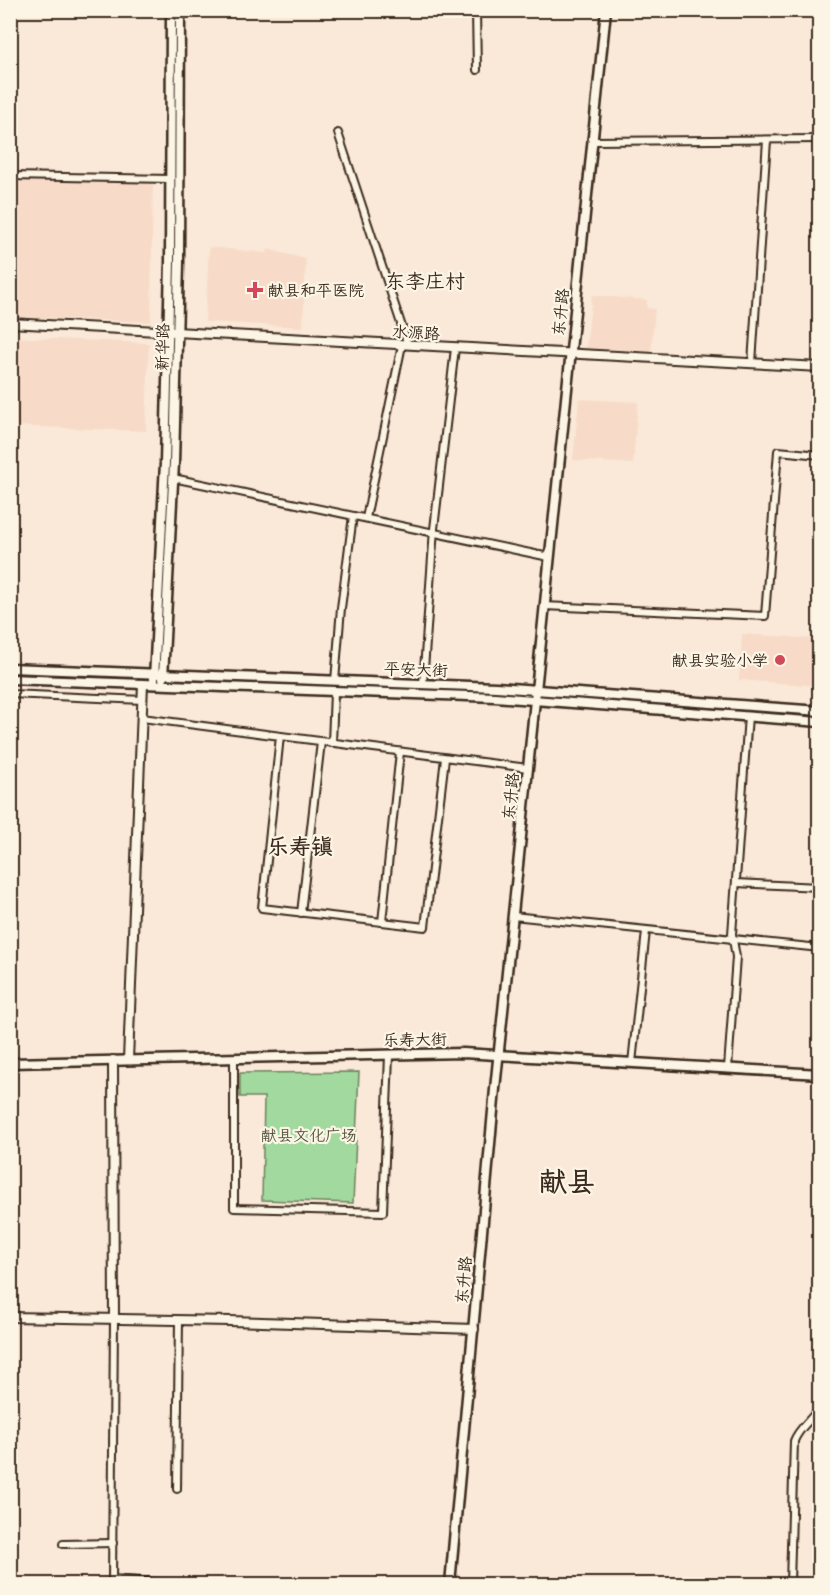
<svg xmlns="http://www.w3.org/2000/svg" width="830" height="1595" font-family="'Playpen Sans','LXGW WenKai TC',sans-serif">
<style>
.built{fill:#f7dbc8}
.green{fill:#a2d99e;stroke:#6e825e;stroke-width:1.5}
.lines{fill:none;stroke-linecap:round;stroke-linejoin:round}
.minor-casing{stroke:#3b2a1e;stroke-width:10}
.tertiary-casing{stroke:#3b2a1e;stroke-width:12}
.secondary-casing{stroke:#3b2a1e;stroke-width:13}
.minor{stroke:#fcf5e5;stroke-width:6}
.tertiary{stroke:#fcf5e5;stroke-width:8}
.secondary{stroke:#fcf5e5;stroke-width:8}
.poi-dot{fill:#d1495b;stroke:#fcf5e5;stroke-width:2}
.labels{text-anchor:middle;stroke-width:4.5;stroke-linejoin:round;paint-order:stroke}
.poi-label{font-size:16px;fill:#3b2a1e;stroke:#fcf5e5;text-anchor:start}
.street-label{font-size:16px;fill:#3b2a1e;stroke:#fcf5e5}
.park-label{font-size:16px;fill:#55563e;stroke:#fcf5e5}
.quarter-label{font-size:20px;fill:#3b2a1e;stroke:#fcf5e5}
.district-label{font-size:22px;font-weight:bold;fill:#3b2a1e;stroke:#fcf5e5}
.town-label{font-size:28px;font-weight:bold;fill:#3b2a1e;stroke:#fcf5e5}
</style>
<rect width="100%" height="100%" fill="#fae9d8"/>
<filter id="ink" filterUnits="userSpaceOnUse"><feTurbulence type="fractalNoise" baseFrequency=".0167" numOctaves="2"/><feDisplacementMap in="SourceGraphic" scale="12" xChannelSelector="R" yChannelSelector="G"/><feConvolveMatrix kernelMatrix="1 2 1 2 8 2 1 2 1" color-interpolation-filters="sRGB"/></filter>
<g filter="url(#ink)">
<!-- built -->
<g class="built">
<polygon points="11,170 153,175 151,322 11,317"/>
<polygon points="209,247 267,253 268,249 306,259 303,327 205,322"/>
<polygon points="592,295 647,300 647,308 655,309 651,351 586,348"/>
<polygon points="11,337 149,343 146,431 11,426"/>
<polygon points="579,399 638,402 633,464 573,460"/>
<polygon points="742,634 819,639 819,686 739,680"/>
</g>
<!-- green -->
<polygon class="green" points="359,1072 353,1203 262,1200 264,1097 240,1097 240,1073"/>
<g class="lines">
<!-- minor casing -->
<g class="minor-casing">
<g id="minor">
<polyline points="476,10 477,70"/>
<polyline points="338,133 408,345"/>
<polyline points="593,141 820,139"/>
<polyline points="10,176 170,179"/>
<polyline points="752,363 767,140"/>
<polyline points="173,478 549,557"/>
<polyline points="366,518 402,345"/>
<polyline points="544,606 765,616 778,451 820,455"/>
<polyline points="335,681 341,608 353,516"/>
<polyline points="423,684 434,529 455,348"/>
<polyline points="10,694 143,700"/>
<polyline points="142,718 528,768"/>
<polyline points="280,736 262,908 425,927 445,758"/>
<polyline points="332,743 334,692"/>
<polyline points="736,883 820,887"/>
<polyline points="301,913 321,742"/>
<polyline points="513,916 820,948"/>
<polyline points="382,922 400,752"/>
<polyline points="234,1058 234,1208 383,1212 389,1055"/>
<polyline points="632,1063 646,931"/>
<polyline points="728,1068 736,957 732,934 748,716"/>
<polyline points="177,1489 179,1320"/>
<polyline points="63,1544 113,1543"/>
<polyline points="112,1579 183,1584"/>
<polyline points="112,1584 114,1318"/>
<path d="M790,1584L794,1441C799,1427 813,1419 820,1406"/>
</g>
</g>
<!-- tertiary casing -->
<g class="tertiary-casing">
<g id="tertiary">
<polyline points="10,323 820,367"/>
<polyline points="113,1060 114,1318"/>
<polyline points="128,1060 143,684"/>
<polyline points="10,1317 230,1321 474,1329"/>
</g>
</g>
<!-- secondary casing -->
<g class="secondary-casing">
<g id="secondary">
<polyline points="10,668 496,687 820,711"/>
<polyline points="163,678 174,463 179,263 180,10"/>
<polyline points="10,679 495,697 820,722"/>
<polyline points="154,679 165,463 170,263 171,10"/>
<polyline points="10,1063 463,1053 820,1074"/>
<polyline points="450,1584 495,1089 606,10"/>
</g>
</g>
<!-- minor -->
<use href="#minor" class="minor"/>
<!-- tertiary -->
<use href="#tertiary" class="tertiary"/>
<!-- secondary -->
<use href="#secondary" class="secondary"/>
</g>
</g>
<!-- markers -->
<g class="poi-dot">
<path d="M252 281h6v6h6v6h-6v6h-6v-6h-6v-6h6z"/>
<circle cx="780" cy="660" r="6"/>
</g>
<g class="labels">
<!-- poi labels -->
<g class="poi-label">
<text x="268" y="296">献县和平医院</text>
<text x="768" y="666" text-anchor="end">献县实验小学</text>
</g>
<!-- street labels -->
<g class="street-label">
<text transform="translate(560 312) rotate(-84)" y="6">东升路</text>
<text transform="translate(416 332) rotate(3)" y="6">水源路</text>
<text transform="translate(162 347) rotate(-89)" y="6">新华路</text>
<text transform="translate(416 669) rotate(2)" y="6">平安大街</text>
<text transform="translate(510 796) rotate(-84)" y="6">东升路</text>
<text transform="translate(415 1039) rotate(-1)" y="6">乐寿大街</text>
<text transform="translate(463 1280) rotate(-85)" y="6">东升路</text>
</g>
<!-- park labels -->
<g class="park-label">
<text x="309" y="1141">献县文化广场</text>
</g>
<!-- quarter labels -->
<g class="quarter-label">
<text x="425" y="288">东李庄村</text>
</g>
<!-- district labels -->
<g class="district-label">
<text x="300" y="854">乐寿镇</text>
</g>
<!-- town labels -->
<g class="town-label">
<text x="567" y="1191">献县</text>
</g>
</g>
<!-- margin -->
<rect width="830" height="1595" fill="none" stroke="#fcf5e5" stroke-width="36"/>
<rect x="18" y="18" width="794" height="1559" fill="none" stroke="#3b2a1e" stroke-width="2" filter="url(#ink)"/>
</svg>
